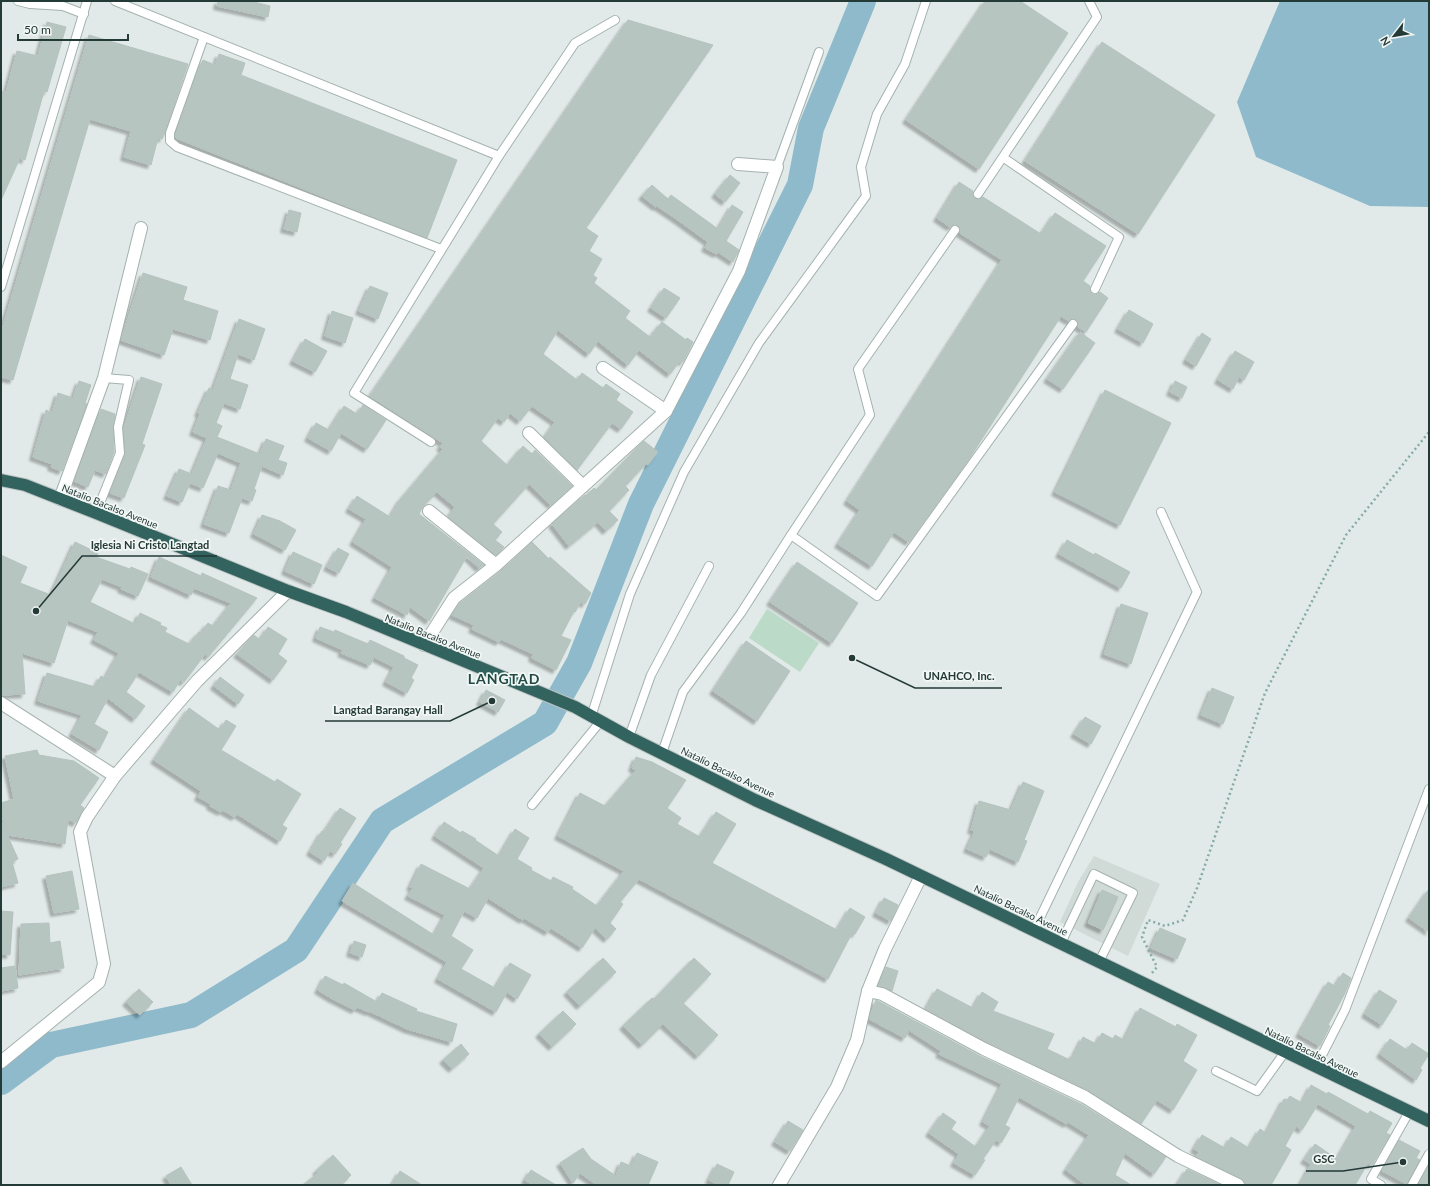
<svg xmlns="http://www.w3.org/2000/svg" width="1430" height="1186" font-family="Lato,sans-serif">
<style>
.built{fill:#d0dad7}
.green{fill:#bcdac8}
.water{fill:#8ebacb}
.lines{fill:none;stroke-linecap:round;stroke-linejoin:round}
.river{stroke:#8ebacb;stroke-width:26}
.building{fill:#b7c5c1;stroke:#b5c3bf;filter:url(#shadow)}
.lane-casing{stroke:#a4b2af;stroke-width:10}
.street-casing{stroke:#a4b2af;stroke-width:14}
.highway-casing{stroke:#bdc4c3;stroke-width:14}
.path{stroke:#85aba4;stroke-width:2.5;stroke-dasharray:2 3;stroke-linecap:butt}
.lane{stroke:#fff;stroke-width:8}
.street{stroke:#fff;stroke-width:12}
.highway{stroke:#32635f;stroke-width:12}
.labels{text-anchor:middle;stroke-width:3.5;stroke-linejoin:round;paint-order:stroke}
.street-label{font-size:10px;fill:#233a36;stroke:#f2f7f5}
.district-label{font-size:14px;font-weight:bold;letter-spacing:1px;fill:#214a45;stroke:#f2f7f5}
.leader{fill:none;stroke:#233a36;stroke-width:1.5}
.callout-dot{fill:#233a36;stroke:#f2f7f5;stroke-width:1.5}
.callout-label{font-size:11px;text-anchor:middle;font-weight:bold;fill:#233a36;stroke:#f2f7f5;stroke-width:3.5;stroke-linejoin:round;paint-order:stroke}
</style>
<defs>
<filter id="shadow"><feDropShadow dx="-3.5" dy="3.5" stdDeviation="1" flood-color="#0004"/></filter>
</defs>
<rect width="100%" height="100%" fill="#e1eae8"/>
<!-- built -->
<polygon class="built" points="1094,856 1160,884 1128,956 1060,922 1078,882"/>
<!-- green -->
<polygon class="green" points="767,609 819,643 800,672 749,638"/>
<!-- water -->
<polygon class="water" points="1280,1 1429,1 1429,207 1370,206 1256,157 1237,102"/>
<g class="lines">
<!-- river -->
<polyline class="river" points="1,1082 51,1045 191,1015 296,950 382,821 545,723 579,663 641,504 800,185 811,128 863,1"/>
</g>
<!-- building -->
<g class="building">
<polygon points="218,1 250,1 270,6 268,17 217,6"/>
<polygon points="985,1 1020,1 1068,33 979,169 906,120"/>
<polygon points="628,20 713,45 586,228 598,236 589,251 602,259 593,275 597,278 594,283 630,311 625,318 650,337 662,322 686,340 687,338 693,342 683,362 680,361 670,374 639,350 628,365 598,341 589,354 558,330 543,354 577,380 582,373 603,388 606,384 620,394 616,400 633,412 621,429 612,423 577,470 544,438 555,422 532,406 520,421 510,413 504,422 498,418 481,441 507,465 523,446 532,454 535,450 572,486 551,505 529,484 493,524 502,532 495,540 504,547 496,555 448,517 455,507 437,492 423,506 419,514 484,565 479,568 467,556 429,621 410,607 407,615 375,598 392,567 353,542 366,519 349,509 357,496 390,517 400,500 443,449 440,447 443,443 370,396"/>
<polygon points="47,22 66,27 47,92 44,91 25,160 20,158 1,200 1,91 6,93 17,51 38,56"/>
<polygon points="89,35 188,64 164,135 162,139 158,138 151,165 124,157 131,131 90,119 13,380 1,377 1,333"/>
<polygon points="1102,42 1215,115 1138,234 1025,161"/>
<polygon points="219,54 245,63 241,75 457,160 427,238 176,138 176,134 199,67 203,60 215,65"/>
<polygon points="730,175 740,183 725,202 715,194"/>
<polygon points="959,182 973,191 973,196 975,199 983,197 1041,234 1055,213 1106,246 1083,281 1090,286 1090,290 1092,294 1096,294 1100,292 1108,298 1086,332 1078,327 1078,322 1076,319 1069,321 1061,316 967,462 909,542 894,532 872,566 838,544 860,510 847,501 1002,260 960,233 960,228 958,225 953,225 950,227 937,218"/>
<polygon points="652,185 668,199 671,195 718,229 732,205 743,212 726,241 739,250 733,262 718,252 717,254 705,248 708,242 675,218 657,206 656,207 642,196"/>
<polygon points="289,210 301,213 297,232 284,229"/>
<polygon points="143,273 187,287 183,300 218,311 210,340 173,329 164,355 121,340"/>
<polygon points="370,286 388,293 378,319 359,311"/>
<polygon points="664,288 680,298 666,318 651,308"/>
<polygon points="1129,310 1153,324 1143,343 1118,329"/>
<polygon points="332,311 353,318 345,343 325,336"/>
<polygon points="239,319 265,329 254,360 238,354 230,379 248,385 240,409 224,403 216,423 222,426 217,437 260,454 266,439 284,446 278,460 287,463 283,475 262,466 254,489 256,490 252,501 242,498 229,533 204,524 218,486 231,490 241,463 218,453 203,488 190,483 182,502 167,496 179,469 192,474 207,438 193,432 200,414 198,413 209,388 213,390"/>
<polygon points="1080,332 1095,343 1063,389 1047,379"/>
<polygon points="1202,333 1211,339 1196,366 1186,360"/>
<polygon points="305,339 327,351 315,372 293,361"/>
<polygon points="1235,351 1254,362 1244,380 1239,377 1233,389 1218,380"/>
<polygon points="141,377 162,384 142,444 145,445 124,498 110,493 125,455 124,427"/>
<polygon points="79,381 91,385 85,403 87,404 62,471 51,467 52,464 33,457 46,410 52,413 58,393 73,398"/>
<polygon points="1175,381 1187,387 1182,398 1170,392"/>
<polygon points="1105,390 1171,423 1120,525 1055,492"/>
<polygon points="363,405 386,420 367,449 341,433 331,451 308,438 316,423 329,430 344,406 357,414"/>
<polygon points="101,409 115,414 113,427 114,452 106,474 95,470 88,487 74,481"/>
<polygon points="644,441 658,452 648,465 646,464 625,486 629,490 609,511 618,520 606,531 598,522 569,546 552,524 585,495 586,496 594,488 596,490"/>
<polygon points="262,515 280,521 296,530 285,550 254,534"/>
<polygon points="1067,540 1094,555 1095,553 1130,572 1121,588 1059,554"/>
<polygon points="75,542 98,553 96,557 130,569 131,567 148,574 138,596 121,589 122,587 102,579 90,602 135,624 140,613 161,623 160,625 167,628 165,632 189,644 199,632 200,633 208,623 213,626 231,603 194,588 191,595 151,577 159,557 201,576 202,573 257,598 208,657 205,654 184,682 180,680 173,692 139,672 126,692 145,706 135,719 108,698 94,724 108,732 99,750 72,734 82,715 38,701 47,673 95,687 101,676 105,678 119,653 94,640 98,632 68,620 54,663 22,653 25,694 2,695 1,555 27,567 20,583 51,595"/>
<polygon points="532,542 549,559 550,557 591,593 585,604 581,602 575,612 574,611 561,636 571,640 556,670 532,658 533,654 501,639 499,642 472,629 474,625 452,615 460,603 501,571"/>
<polygon points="338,548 349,554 339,573 327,567"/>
<polygon points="293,552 322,565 314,584 285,571"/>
<polygon points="797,562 858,603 832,643 770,602"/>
<polygon points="1121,604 1148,613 1131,664 1104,654"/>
<polygon points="268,627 287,639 278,654 287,661 273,680 237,654 254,635 260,640"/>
<polygon points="320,627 334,632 335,630 368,644 370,640 404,656 404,658 418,665 411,678 414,680 407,693 386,682 394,667 374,657 370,665 341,653 343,650 316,638"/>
<polygon points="746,641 790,671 757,721 713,691"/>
<polygon points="220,677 244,695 238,704 214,686"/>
<polygon points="1212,688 1234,697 1223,724 1201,715"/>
<polygon points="486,690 505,700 498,712 480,702"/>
<polygon points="189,708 220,730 226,720 236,726 221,750 275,782 277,779 301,794 282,825 287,828 280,841 237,814 235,817 222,810 221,812 210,806 211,804 198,797 201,791 154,760"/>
<polygon points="1085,717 1101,726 1091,744 1074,734"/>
<polygon points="37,750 39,755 74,761 99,778 80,805 84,808 76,823 68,819 65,844 8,835 1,813 1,803 14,799 5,756"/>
<polygon points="636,757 652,762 686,780 667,808 681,818 677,824 700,837 716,812 736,824 712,863 837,930 850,908 865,917 855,934 852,933 828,979 639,879 620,902 623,904 610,923 616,929 607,939 595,928 582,948 551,928 548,932 524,918 523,920 488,898 477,918 464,911 451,936 473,950 461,969 495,988 510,963 531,975 517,999 507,992 496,1012 438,979 447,962 342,901 353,883 434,935 445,915 408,896 413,888 410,887 421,864 470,889 484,868 435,836 444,822 461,833 462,831 476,839 475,840 499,856 515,829 529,838 517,859 532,868 531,870 551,881 553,877 573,887 572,889 597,906 624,871 558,836 580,793 605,806 636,770 632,768"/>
<polygon points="1023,782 1044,791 1024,840 1027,841 1018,862 990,849 986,857 967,849 975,831 971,830 979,801 1011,810"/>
<polygon points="340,808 356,818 340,843 342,844 335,854 330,851 324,861 310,852 322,831 324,832"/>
<polygon points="1,821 18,859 12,862 18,883 1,887"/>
<polygon points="72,871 79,909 54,913 46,876"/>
<polygon points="1429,889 1429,932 1409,918"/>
<polygon points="1102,890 1118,897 1103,930 1088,923"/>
<polygon points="884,898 898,905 891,921 876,913"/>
<polygon points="1,911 13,912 10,955 1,954"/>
<polygon points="49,923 50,943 60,941 64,968 19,975 21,924"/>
<polygon points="1160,928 1186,939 1177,959 1151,948"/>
<polygon points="354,941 366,945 362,957 350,953"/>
<polygon points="603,958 616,972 580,1006 567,992"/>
<polygon points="694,958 711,974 683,1003 718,1035 698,1056 663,1024 642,1045 623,1026 652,998 654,999"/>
<polygon points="15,966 18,988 1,991 1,968"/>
<polygon points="886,967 898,971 892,991 878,986"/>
<polygon points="1343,973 1351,978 1345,993 1328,1025 1330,1026 1320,1046 1299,1034 1328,982 1335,986"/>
<polygon points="325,976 343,985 344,983 377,1002 382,993 417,1009 416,1011 457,1024 452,1042 407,1029 369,1011 369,1012 357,1007 355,1010 331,998 318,990"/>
<polygon points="139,989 153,1002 140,1015 126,1002"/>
<polygon points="937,989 973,1008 982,992 998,1002 993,1011 1054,1034 1047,1049 1070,1060 1073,1054 1074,1055 1083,1037 1096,1044 1102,1033 1113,1039 1115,1035 1124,1040 1140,1008 1176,1027 1177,1024 1197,1035 1183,1061 1197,1070 1173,1110 1157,1100 1141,1124 1088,1090 987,1042 926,1009"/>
<polygon points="1379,990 1397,1001 1382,1025 1365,1014"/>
<polygon points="876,1000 980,1056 1081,1104 1166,1157 1154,1174 1125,1153 1115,1175 1131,1185 1086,1185 1066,1170 1089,1135 1068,1122 1067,1124 1019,1097 1005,1125 1010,1128 1001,1143 996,1140 983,1159 985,1160 975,1175 954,1163 959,1154 929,1133 943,1113 956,1122 951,1129 976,1147 990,1126 983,1122 1002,1084 939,1054 941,1051 909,1030 905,1038 869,1019"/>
<polygon points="563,1011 576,1024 552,1047 539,1034"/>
<polygon points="1390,1039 1407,1050 1412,1043 1429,1054 1420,1068 1422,1070 1416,1080 1380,1054"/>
<polygon points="461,1044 469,1054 452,1069 443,1060"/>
<polygon points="1311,1085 1327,1094 1328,1092 1368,1114 1370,1111 1392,1123 1386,1133 1390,1135 1372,1165 1368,1163 1355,1185 1300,1185 1311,1164 1304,1160 1315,1144 1337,1159 1356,1126 1318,1104 1302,1130 1296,1126 1285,1146 1291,1150 1271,1185 1245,1185 1241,1178 1196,1156 1199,1152 1194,1149 1202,1135 1225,1148 1231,1137 1249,1148 1260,1129 1266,1133 1284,1099 1287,1100 1290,1096 1302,1103"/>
<polygon points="788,1121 803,1130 790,1151 775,1142"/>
<polygon points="1399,1140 1420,1151 1416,1158 1420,1160 1407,1184 1382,1171"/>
<polygon points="583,1148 591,1159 616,1176 621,1162 631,1166 637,1153 658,1162 648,1185 597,1185 580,1173 573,1183 560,1163"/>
<polygon points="333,1155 351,1175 341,1185 303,1185 318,1173 316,1171"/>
<polygon points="717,1164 734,1172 728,1185 718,1185 709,1180"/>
<polygon points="1429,1165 1429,1185 1418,1185"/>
<polygon points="181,1167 192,1185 171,1185 166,1176"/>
<polygon points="1187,1169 1221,1185 1177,1185"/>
<polygon points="531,1170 556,1185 532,1185 525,1180"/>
<polygon points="400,1171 422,1185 392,1185"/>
</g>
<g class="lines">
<!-- lane casing -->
<g class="lane-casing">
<g id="lane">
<polyline points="18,1 30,4 63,6 84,14"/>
<polyline points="115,1 499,156"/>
<polyline points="204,37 170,133 170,141 177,147 441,249"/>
<polyline points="1004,158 1119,237 1095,289"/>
<polyline points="777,167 819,52"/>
<polyline points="978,194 1097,17 1089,1"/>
<polyline points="955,230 858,369 870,415 791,535 877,596 1073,324"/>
<polyline points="1,287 87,1"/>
<polyline points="431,442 354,393 499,156 575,43 615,20"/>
<polyline points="96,513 120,453 118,427 129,380 104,378"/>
<polyline points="591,717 630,594 684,472 759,343 866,196 861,167 877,114 905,64 926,1"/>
<polyline points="629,737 651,675 709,566"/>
<polyline points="662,753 683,692 741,613 791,535"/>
<polyline points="532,805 600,722"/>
<polyline points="1034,930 1197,592 1161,512"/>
<polyline points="1061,943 1094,874 1133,893 1099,962"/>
<polyline points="1316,1067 1345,1010 1429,789"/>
<polyline points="1216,1071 1257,1091 1285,1052"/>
<polyline points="1381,1185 1371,1179 1409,1112"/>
<polyline points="1412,1185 1429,1154"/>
</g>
</g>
<!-- street casing -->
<g class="street-casing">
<g id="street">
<polyline points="603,368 666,411"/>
<polyline points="529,433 583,486"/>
<polyline points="60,499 104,378 141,228"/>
<polyline points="429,511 496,565"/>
<polyline points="424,645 454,598 496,565 666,411 739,271 777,167 738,164"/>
<polyline points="1,703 115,776"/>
<polyline points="868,991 882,994 984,1049 1085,1097 1178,1156 1238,1185"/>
<polyline points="1,1062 99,982 104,964 80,832 87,817 115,776 197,681 288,591"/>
<polyline points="779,1185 837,1087 857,1040 868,991 885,949 921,876"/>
</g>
</g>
<!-- highway casing -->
<g class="highway-casing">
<polyline id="highway" points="1,480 25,485 96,513 288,591 346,612 575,707 629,737 755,800 886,859 1429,1121"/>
</g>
<!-- path -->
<polyline class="path" points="1152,973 1157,967 1142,937 1148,920 1165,926 1183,920 1197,888 1265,693 1346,535 1429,432"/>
<!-- lane -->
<use href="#lane" class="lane"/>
<!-- street -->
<use href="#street" class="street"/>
<!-- highway -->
<use href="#highway" class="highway"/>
</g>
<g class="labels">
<!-- street labels -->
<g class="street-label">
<text transform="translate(110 506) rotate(22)" y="4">Natalio Bacalso Avenue</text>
<text transform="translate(433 636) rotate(22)" y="4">Natalio Bacalso Avenue</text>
<text transform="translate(728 772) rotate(26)" y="4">Natalio Bacalso Avenue</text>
<text transform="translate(1021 910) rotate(26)" y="4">Natalio Bacalso Avenue</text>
<text transform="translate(1312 1052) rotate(26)" y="4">Natalio Bacalso Avenue</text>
</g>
<!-- district labels -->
<g class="district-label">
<text x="504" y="684">LANGTAD</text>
</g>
</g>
<!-- callouts -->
<path class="leader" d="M36 611L82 556H217M852 658L915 688H1002M492 701L450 721H325M1403 1162L1343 1171H1306"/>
<g class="callout-dot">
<circle cx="36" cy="611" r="4"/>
<circle cx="852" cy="658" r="4"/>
<circle cx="492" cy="701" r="4"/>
<circle cx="1403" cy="1162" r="4"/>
</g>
<g class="callout-label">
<text x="150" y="549">Iglesia Ni Cristo Langtad</text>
<text x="959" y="680">UNAHCO, Inc.</text>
<text x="388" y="714">Langtad Barangay Hall</text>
<text x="1324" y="1163">GSC</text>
</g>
<!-- border -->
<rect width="1430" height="1186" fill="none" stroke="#233a36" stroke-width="4"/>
<!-- north arrow -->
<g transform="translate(1394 36) rotate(239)" stroke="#f2f7f5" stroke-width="3" paint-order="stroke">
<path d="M0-3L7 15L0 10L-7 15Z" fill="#233a36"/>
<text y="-6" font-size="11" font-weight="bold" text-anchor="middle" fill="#233a36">N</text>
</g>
<!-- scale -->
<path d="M18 34v6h110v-6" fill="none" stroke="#233a36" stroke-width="2"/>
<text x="24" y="34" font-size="12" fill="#233a36" stroke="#f2f7f5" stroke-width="3" paint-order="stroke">50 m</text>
</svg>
